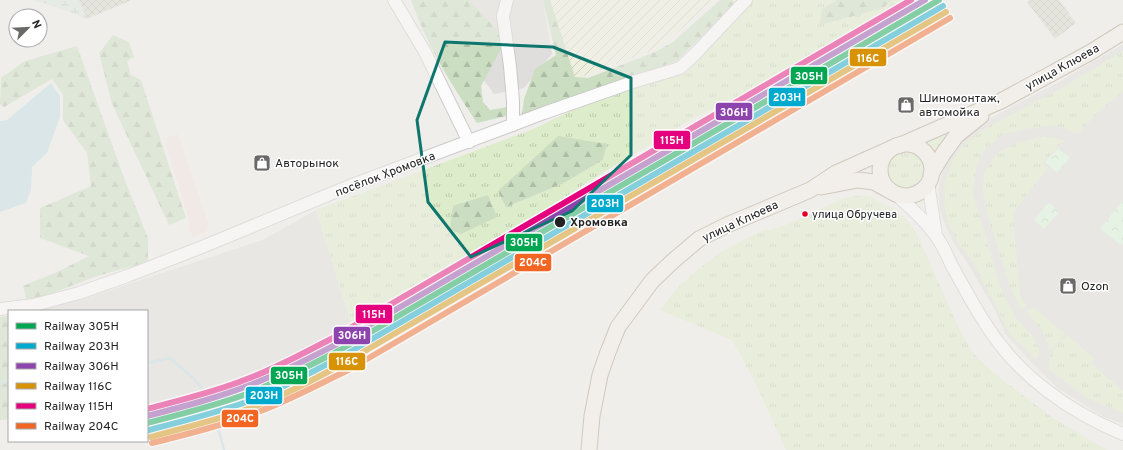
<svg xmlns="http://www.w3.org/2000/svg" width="1123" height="450" font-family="Overpass,sans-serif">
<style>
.residential{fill:#dfdedc}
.commercial{fill:#f1e3e1}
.construction{fill:url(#construction-cross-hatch)}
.farmland{fill:url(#farmland-furrows)}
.grass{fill:url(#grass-tufts);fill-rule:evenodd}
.forest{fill:url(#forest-firs)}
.wetland{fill:url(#wetland-marsh)}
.park{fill:url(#park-crowns)}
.water{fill:#bfdbe3}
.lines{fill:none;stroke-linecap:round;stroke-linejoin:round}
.stream{stroke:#bfdbe3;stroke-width:2.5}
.minor-casing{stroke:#c9c8c7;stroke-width:14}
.major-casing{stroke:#a79c86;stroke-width:17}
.minor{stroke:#fdfcfc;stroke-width:12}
.major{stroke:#f3ede7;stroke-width:15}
.rail-1-casing{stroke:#fff;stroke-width:9}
.rail-2-casing{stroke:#fff;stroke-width:9}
.rail-3-casing{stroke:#fff;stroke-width:9}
.rail-4-casing{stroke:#fff;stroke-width:9}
.rail-5-casing{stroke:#fff;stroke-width:9}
.rail-6-casing{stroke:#fff;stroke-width:9}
.rail-1{stroke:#00a651;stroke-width:6}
.rail-2{stroke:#00a9ce;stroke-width:6}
.rail-3{stroke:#8e44ad;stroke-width:6}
.rail-4{stroke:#d79205;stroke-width:6}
.rail-5{stroke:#e5007d;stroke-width:6}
.rail-6{stroke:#f26522;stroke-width:6}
.marked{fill:none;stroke:#0f766e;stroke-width:3;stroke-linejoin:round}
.bus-dot{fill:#e4002b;stroke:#fff;stroke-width:1.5}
.stop-dot{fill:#222;stroke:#fff;stroke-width:1.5}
.labels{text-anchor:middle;stroke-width:3;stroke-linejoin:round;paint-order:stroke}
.bus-label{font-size:11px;fill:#222;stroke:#fff;text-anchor:start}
.street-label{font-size:12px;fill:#222;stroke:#fff}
.poi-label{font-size:12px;fill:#222;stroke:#fff;text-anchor:start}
.stop-label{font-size:12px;font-weight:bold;fill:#222;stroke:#fff;text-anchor:start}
.line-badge{stroke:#fff;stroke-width:1.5}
.badge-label{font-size:11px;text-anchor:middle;font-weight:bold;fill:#fff}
</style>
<defs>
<pattern id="construction-cross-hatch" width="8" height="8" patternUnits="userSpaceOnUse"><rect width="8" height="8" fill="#d9d9cd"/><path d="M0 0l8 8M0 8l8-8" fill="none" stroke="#babab0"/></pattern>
<pattern id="farmland-furrows" width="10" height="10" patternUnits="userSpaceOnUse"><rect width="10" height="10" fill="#efefdf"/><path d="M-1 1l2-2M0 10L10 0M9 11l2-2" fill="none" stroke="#cdcdbf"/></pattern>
<pattern id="grass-tufts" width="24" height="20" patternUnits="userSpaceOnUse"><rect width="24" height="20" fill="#ddeccb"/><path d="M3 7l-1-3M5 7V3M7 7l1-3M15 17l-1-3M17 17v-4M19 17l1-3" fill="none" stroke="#bdcaae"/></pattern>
<pattern id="forest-firs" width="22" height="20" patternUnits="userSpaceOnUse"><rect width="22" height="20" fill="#cbdec1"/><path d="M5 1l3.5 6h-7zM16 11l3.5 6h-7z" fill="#aebea6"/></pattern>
<pattern id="wetland-marsh" width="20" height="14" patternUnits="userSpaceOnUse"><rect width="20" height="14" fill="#d9e6de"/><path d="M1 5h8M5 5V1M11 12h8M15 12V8" fill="none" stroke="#bac5be"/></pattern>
<pattern id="park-crowns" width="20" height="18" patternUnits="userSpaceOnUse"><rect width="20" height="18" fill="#daf5da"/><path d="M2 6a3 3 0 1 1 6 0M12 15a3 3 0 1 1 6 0" fill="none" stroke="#bbd2bb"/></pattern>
</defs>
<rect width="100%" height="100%" fill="#f0eeeb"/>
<!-- residential -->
<g class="residential">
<polygon points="425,0 543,0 552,54 524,88 494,94"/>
<polygon points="1123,44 1123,424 1104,417 1056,387 1028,359 1005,333 995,310 968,264 954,244 947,230 940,210 939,199 939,186 942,173 948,156 969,132 987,120 1055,84"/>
<polygon points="316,210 352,326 328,347 253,377 147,405 147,311 33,311 77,301 262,240"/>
</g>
<!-- commercial -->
<polygon class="commercial" points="178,134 209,225 206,233 193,238 189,228 188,217 164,138"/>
<!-- construction -->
<g class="construction">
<polygon points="79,0 132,0 87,19"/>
<polygon points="1029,0 1059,0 1076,23 1055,39 1027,2"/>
</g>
<!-- farmland -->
<polygon class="farmland" points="549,0 715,0 659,48 572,80"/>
<!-- grass -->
<g class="grass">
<path d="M753,0H837L822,9L883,8L893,0H918L845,45L695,117L589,181L409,302L352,326L316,210L531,130L573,110L683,72ZM607,144L603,160L564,183L506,207Z"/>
<polygon points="1123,51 1123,92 1097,113 1078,134 1055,125 1031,128 1002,135 985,149 977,164 973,193 1001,289 1016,318 1035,339 1040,352 1037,359 1035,359 1010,334 973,262 957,241 948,223 944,204 945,182 953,159 967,141 990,126 1058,90"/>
<polygon points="961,124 935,153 928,145 922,141"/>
<polygon points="1046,136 1066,141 1059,145 1043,163 1048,168 1013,213 1020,296 1027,306 1021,309 1009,284 987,213 983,193 984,173 997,153 1016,143"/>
<circle cx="907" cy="170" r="18"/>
<polygon points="855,196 869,196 893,209 906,219 916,232 957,324 972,352 991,371 1053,418 1107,450 786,450 752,376 732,340 660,310 678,287 705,264 721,252 759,232 781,227 844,198"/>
<path d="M1033,307L1065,334L1049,352C1048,334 1037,325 1026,311Z"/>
<polygon points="1067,335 1094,358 1091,363 1123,391 1123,413 1087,398 1049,369 1050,354"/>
</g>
<!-- forest -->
<g class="forest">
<path d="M411,0H469L506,39L481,86L483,102L490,110L507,107L506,116L477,123C451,84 426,44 411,0Z"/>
<polygon points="543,0 550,0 575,77 588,78 655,52 673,42 720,0 733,0 734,4 677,61 522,114 524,99 535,69 556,55"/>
<polygon points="837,0 893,0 883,8 820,25 822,9"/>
<polygon points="113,35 129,42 134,57 127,61 131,75 141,80 186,218 169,225 112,104 99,53"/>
<polygon points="77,46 123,175 148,238 148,262 97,276 27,303 23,286 57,272 89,256 40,238 40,208 91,186 87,153 63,120 63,95 52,79 4,107 0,104 1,78 25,61"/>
<polygon points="558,136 607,144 603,160 564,183 506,207 498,191"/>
<polygon points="488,195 497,217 461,234 450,229 453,206"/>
<polygon points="9,316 9,417 6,420 0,420 0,317"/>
</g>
<!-- wetland -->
<polygon class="wetland" points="33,0 79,0 87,19 59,8"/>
<!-- park -->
<g class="park">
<polygon points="1058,148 1070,158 1057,173 1045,162"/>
<polygon points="1123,200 1123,243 1121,245 1100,229"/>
<polygon points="1049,202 1059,212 1044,229 1034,220"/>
</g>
<!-- water -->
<polygon class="water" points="51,83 60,96 60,117 47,153 32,167 31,190 26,203 0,212 0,121 7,120"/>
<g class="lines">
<!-- stream -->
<g class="stream">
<polyline points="147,363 170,358 194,379 207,394"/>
<polyline points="0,384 9,381"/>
<polyline points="218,428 224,450"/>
</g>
<!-- minor casing -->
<g class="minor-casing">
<g id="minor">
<polyline points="394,0 425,52 469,142"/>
<polyline points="507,0 503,16 510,66 513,101 513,125"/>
<polyline points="928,183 936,235"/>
<path d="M894,193C909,206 925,220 936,236C943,245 947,256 952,266C964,287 975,309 989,329C1020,377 1070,412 1123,434"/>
<polyline points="0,309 34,305 79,293 130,275 202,247 352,185 544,113 633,82 680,68 695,54 746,0"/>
</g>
</g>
<!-- major casing -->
<g class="major-casing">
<g id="major">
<circle cx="906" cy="170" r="26"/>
<polyline points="898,146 1001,101 1091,52 1123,32"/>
<polyline points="931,174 943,154 956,136 981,116"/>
<polyline points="821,187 858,180 874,182 890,191"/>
<polyline points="589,450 592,416 600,375 608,352 618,327 652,281 673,261 699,239 727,225 810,190 836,173 892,148"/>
</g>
</g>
<!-- minor -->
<use href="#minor" class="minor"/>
<!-- major -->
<use href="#major" class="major"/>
<!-- rail-1 casing -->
<g class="rail-1-casing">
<path id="rail-1" d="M147,423C182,414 218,405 252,392C282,380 311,365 340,350L939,0"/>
</g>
<!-- rail-2 casing -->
<g class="rail-2-casing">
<path id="rail-2" d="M149,430C184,421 220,412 255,399C285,387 314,371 343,356L943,6"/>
</g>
<!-- rail-3 casing -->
<g class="rail-3-casing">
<path id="rail-3" d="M147,416C182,407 217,398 250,385C280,374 308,359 337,344L925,0"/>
</g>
<!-- rail-4 casing -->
<g class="rail-4-casing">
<path id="rail-4" d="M151,437C186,427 222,419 256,406C287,394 317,378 346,362L946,12"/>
</g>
<!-- rail-5 casing -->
<g class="rail-5-casing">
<path id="rail-5" d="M147,409C181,400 215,392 247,379C277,368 305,352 333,338L911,0"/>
</g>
<!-- rail-6 casing -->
<g class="rail-6-casing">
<path id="rail-6" d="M152,443C188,434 224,425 258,412C290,400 320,384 350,369L950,18"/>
</g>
<!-- rail-1 -->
<use href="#rail-1" class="rail-1"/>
<!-- rail-2 -->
<use href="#rail-2" class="rail-2"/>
<!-- rail-3 -->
<use href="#rail-3" class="rail-3"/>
<!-- rail-4 -->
<use href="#rail-4" class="rail-4"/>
<!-- rail-5 -->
<use href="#rail-5" class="rail-5"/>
<!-- rail-6 -->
<use href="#rail-6" class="rail-6"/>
</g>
<!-- marked area -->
<path d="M0 0H1123V450H0ZM445,42L553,47L631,78V155L572,211L471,257L428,202L417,120Z" fill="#f0eeeb" fill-opacity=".55" fill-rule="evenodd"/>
<path class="marked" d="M445,42L553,47L631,78V155L572,211L471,257L428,202L417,120Z"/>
<!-- icons -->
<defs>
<g id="shop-square" transform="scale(0.9)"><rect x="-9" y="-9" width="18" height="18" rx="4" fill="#6a6968" stroke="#fff"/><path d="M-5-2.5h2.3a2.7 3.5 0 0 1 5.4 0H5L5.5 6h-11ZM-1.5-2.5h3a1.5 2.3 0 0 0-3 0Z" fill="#fff"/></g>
</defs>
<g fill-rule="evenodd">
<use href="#shop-square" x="906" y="105"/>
<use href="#shop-square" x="262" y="163"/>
<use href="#shop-square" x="1068" y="286"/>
</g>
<!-- markers -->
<circle class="bus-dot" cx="805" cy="214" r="3.5"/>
<circle class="stop-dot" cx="560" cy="222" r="6"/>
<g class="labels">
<!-- bus labels -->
<g class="bus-label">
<text x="812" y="218">улица Обручева</text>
</g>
<!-- street labels -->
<g class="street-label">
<text transform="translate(1062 67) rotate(-29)" y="4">улица Клюева</text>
<text transform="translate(385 174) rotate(-21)" y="4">посёлок Хромовка</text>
<text transform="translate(740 221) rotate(-25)" y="4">улица Клюева</text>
</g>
<!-- poi labels -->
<g class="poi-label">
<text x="919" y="102">Шиномонтаж,<tspan x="919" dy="14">автомойка</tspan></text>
<text x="275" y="167">Авторынок</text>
<text x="1081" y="290">Ozon</text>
</g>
<!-- stop labels -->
<g class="stop-label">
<text x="570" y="226">Хромовка</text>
</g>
</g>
<g class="line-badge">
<rect x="849" y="48" width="38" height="19" rx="4" fill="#d79205"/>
<rect x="790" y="66" width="38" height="19" rx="4" fill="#00a651"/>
<rect x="768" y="87" width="38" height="20" rx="4" fill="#00a9ce"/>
<rect x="715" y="102" width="38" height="19" rx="4" fill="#8e44ad"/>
<rect x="653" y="130" width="38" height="20" rx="4" fill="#e5007d"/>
<rect x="586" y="194" width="38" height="19" rx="4" fill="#00a9ce"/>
<rect x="505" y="233" width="38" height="19" rx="4" fill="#00a651"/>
<rect x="514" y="253" width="38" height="19" rx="4" fill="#f26522"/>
<rect x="355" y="304" width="38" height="20" rx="4" fill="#e5007d"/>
<rect x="333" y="326" width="38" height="19" rx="4" fill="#8e44ad"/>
<rect x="328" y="352" width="38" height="19" rx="4" fill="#d79205"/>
<rect x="270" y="366" width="38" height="19" rx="4" fill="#00a651"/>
<rect x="245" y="386" width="38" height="19" rx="4" fill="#00a9ce"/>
<rect x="221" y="409" width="38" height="19" rx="4" fill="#f26522"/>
</g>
<g class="badge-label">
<text x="868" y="62">116С</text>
<text x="809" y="80">305Н</text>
<text x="787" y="101">203Н</text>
<text x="734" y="116">306Н</text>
<text x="672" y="144">115Н</text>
<text x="605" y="207">203Н</text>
<text x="524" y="246">305Н</text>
<text x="533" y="266">204С</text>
<text x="374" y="318">115Н</text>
<text x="352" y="339">306Н</text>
<text x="347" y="365">116С</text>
<text x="289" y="379">305Н</text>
<text x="264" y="399">203Н</text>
<text x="240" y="422">204С</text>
</g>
<!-- legend -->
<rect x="8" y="310" width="140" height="132" fill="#ffffff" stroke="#a7a7a7"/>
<rect x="16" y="323" width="20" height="6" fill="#00a651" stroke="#a7a7a7"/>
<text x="44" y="330" font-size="12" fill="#222222">Railway 305Н</text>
<rect x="16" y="343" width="20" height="6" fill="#00a9ce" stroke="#a7a7a7"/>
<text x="44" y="350" font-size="12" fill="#222222">Railway 203Н</text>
<rect x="16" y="363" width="20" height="6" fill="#8e44ad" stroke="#a7a7a7"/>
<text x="44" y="370" font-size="12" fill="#222222">Railway 306Н</text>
<rect x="16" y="383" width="20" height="6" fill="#d79205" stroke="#a7a7a7"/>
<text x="44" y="390" font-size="12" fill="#222222">Railway 116С</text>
<rect x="16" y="403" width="20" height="6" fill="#e5007d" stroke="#a7a7a7"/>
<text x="44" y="410" font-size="12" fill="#222222">Railway 115Н</text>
<rect x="16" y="423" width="20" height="6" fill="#f26522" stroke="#a7a7a7"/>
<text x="44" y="430" font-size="12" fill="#222222">Railway 204С</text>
<!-- north arrow -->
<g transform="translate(28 28) rotate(66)"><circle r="19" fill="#ffffff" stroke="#a7a7a7"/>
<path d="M0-3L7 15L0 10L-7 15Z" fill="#6a6968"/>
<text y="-6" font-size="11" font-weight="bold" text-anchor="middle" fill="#222222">N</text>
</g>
</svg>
